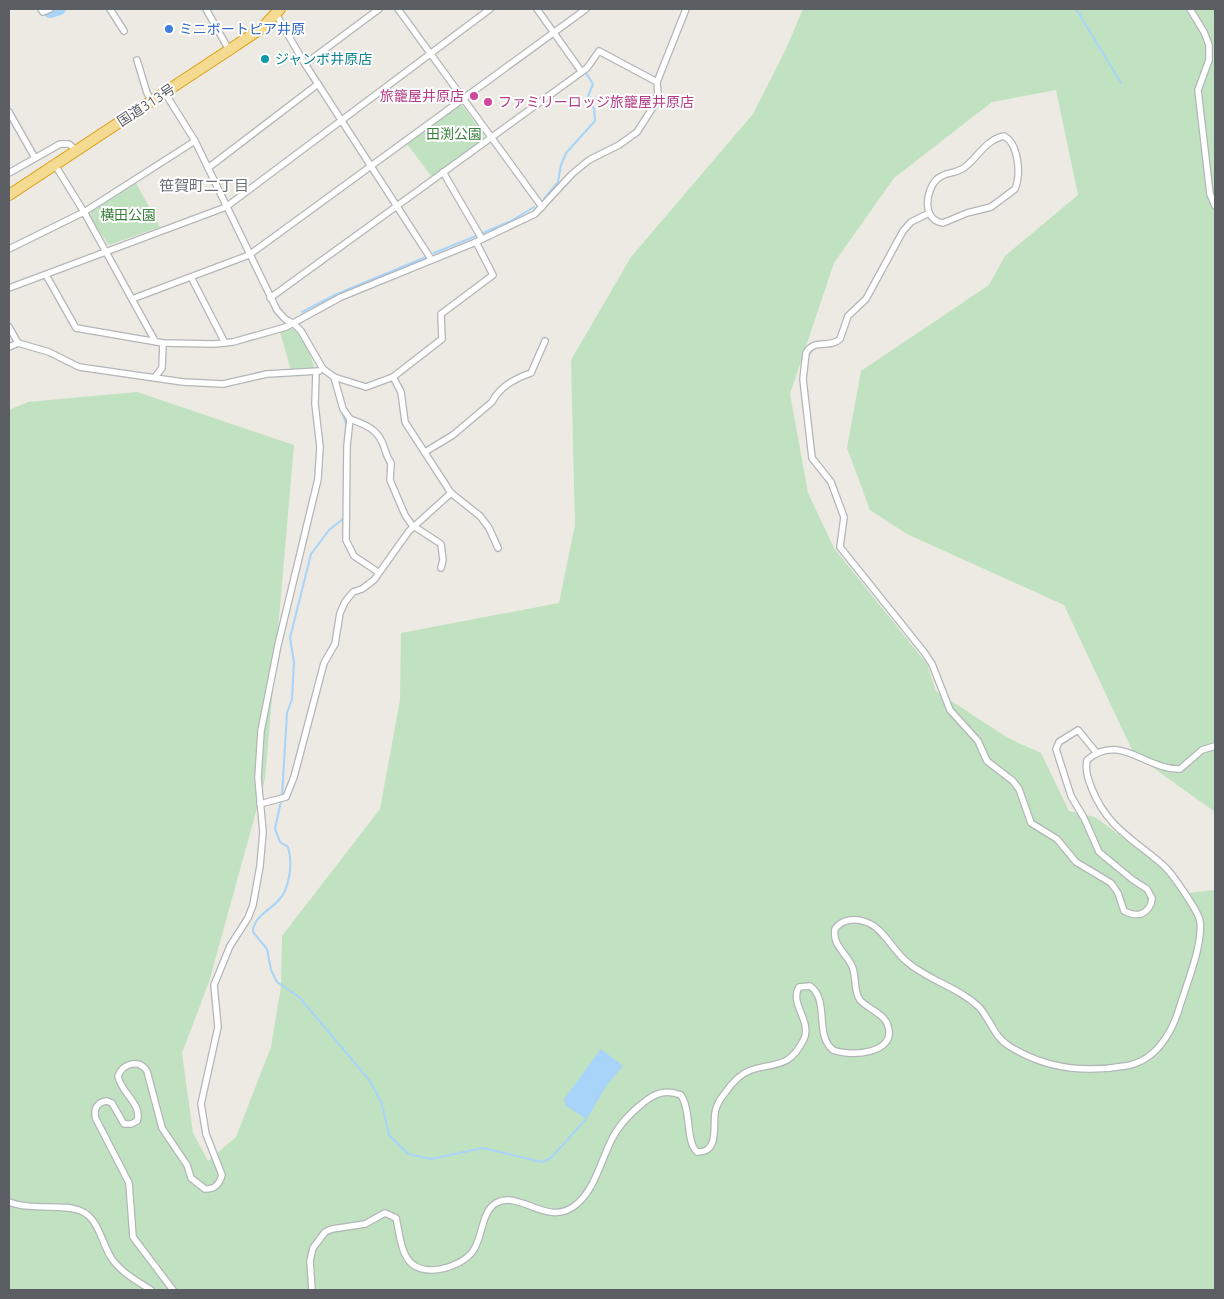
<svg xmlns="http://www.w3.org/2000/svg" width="1224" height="1299" font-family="Ubuntu,'Noto Sans JP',sans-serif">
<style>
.green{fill:#c0e2c0}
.water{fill:#a7d4f8}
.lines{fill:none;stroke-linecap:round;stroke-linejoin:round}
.stream{stroke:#a7d4f8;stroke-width:2}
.river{stroke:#a7d4f8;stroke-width:12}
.street-casing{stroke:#b3b5b9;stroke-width:8}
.highway-casing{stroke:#dc9d12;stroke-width:12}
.street{stroke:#fff;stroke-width:5.5}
.highway{stroke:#f4db91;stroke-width:10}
.shop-dot{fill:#3f7fe0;stroke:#fff;stroke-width:2}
.culture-dot{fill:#0f9aa8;stroke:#fff;stroke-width:2}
.hotel-dot{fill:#d1479c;stroke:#fff;stroke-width:2}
.labels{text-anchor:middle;stroke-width:4;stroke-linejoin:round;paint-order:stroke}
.shop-label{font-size:14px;fill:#366cbe;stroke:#fff;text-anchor:start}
.culture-label{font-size:14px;fill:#0d838f;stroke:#fff;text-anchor:start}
.hotel-label{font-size:14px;fill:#b23c85;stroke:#fff;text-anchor:end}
.street-label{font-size:14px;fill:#5b5e62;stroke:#fff}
.park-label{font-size:14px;fill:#3b803e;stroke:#fff}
.neighbourhood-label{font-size:15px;fill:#6c7074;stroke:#fff}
</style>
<rect width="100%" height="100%" fill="#eceae2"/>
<!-- green -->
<g class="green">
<polygon points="803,9 1215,9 1215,812 1134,754 1064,605 907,534 870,510 847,448 861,371 989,285 1005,256 1078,195 1056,90 992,102 894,178 834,263 790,394 808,493 834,548 927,664 936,691 1008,738 1041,753 1069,811 1095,817 1152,859 1187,893 1215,890 1215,1290 9,1290 9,410 28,402 137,392 294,445 265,779 209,982 182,1053 193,1133 208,1161 236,1137 271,1047 281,987 282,936 380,809 400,700 401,633 559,603 575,525 571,360 631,257 753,114 785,51"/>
<polygon points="462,105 484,135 483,139 432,177 407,144 458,106"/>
<polygon points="136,183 160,227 109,245 90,218 91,212"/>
<polygon points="292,329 295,330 308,349 315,369 291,370 280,332"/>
</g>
<!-- water -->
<polygon class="water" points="601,1049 623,1066 607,1085 588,1117 585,1118 566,1106 564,1099"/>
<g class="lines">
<!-- stream -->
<g class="stream">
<polyline points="1076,9 1121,83"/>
<polyline points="544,199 558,182 561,165 566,153 595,121 594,109 588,96 593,84 586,73"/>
<polyline points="483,233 511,221 534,207"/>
<polyline points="434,253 476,236"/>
<polyline points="302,312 337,294 426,257"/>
<polyline points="338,400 346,424 344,459"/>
<polyline points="282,796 287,713 292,699 294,662 290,638 311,554 329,530 343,519"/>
<path d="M281,801L275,829L280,842L288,847C293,863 290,890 277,902C268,911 253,918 253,932L267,949L271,970L277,982L299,997L370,1081L382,1104L389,1135L408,1154L431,1159L483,1148L542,1162L551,1158L586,1119"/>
</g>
<!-- river -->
<polyline class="river" points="50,12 60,9"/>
<!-- street casing -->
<g class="street-casing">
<g id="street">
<polyline points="41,9 43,12 50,9"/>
<polyline points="110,9 124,31"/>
<polyline points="206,9 229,50"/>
<polyline points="398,9 542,207"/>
<polyline points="537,9 581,71"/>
<polyline points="1190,9 1204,32 1209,45 1209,60 1198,90 1210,194 1215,206"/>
<polyline points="276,14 305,64 431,259"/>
<polyline points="137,60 147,93 152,101"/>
<polyline points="305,64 379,9"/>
<polyline points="165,93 195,141 277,310 285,319 294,324 301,331 323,369 334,377 366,387 393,377 442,339 441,314 493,275 476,242"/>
<polyline points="9,112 35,158"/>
<path d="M1004,136C1019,144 1021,175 1015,189L991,207L967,213L943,223C922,220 925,191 937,179C945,172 953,174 962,169C976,161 984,140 1004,136Z"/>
<polyline points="55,165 84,212 155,341"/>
<polyline points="208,168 318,84"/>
<polyline points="443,172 482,239"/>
<polyline points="9,173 60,144 69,144 77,151"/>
<path d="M929,213L911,222L903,231L866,299L848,316L840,339C830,349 814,338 806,353L803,379L812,458L831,482L844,517L840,547L924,652L932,664L950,710L978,741L987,761L1013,781L1019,789L1031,823L1057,839L1076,862L1111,883L1118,893L1124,911C1136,917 1145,916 1151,904L1152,898L1147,889L1133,880L1099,852L1084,818L1071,796L1056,749L1059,742L1078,730L1096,752"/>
<polyline points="9,249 84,212 195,141"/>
<polyline points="46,275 76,328 163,343 214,344 233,342 286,327 341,297 476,242 535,214 572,174 589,160 619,145 637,132 655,104 658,94 657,82 686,9"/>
<polyline points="191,277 225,343"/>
<polyline points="9,288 226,207 490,9"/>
<polyline points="270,298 587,68 599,51 657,82"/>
<polyline points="132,299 249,255 586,9"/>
<polyline points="9,327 18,343 49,352 79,367 183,382 223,384 267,374 319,371"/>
<polyline points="9,347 18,343"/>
<polyline points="155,377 162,368 163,343"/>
<polyline points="334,377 343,409 350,419 347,446 346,540 354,556 378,572"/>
<polyline points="393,377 401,392 405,422 451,493 480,516 489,528 498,548"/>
<path d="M350,419C363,424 376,428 382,442C386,450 385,455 391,463L390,480L405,515L412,525L441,544L443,560L441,568"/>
<path d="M425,452L453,435L492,402C500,386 516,378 531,373L545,341"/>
<polyline points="260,804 286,797 294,777 324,663 335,644 340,613 345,602 353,592 362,589 374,580 409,531 451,493"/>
<path d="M9,1202C32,1211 64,1203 81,1211C99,1218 102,1245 112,1259C122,1273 137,1281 151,1290"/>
<path d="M173,1290L133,1237L129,1183L96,1119C93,1109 97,1102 107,1101L112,1103L124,1124H131L137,1121C143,1104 120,1092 118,1076C123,1063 139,1059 147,1071L162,1128L187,1165L191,1178L205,1189C215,1189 219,1185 222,1175L206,1134L201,1104L218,1027L214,985L230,946L248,918L253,905L260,866L263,832L258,778L261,731L278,645L318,479L320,447L315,404L316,372"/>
<path d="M312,1290L310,1261L313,1248L325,1232L332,1229L365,1224L385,1213L396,1218C399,1230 400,1248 407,1258C420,1280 461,1268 473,1251C483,1237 481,1212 496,1203C520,1189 549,1230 578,1203C594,1189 601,1162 610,1143C617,1127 629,1114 643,1103C655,1093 666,1089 681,1095C692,1112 685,1140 697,1152C719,1153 713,1128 715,1113C716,1105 720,1099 725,1093C731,1084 740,1074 751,1070C776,1062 789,1069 804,1039C812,1021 789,1003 799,987L810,986C830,1000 814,1035 833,1050C850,1057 897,1054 888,1026C885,1014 868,1009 860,1000C853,991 857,977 852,966C846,953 832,945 835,929C842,919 855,918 866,922C882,927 893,950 906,961C927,980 958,987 979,1007C990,1019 994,1037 1009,1046C1044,1068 1085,1073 1125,1066C1154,1062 1171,1035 1179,1009C1186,985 1203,946 1200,921C1198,912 1191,903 1186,895C1179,885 1172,873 1163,865C1133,839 1107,827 1092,789C1088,779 1085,771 1087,760C1119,732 1146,770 1180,769L1202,750L1215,746"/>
</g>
</g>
<!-- highway casing -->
<g class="highway-casing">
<polyline id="highway" points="9,195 229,50 262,28 280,9"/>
</g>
<!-- street -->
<use href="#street" class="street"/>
<!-- highway -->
<use href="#highway" class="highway"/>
</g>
<!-- markers -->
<circle class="shop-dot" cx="169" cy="29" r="5"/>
<circle class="culture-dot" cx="265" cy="59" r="5"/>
<g class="hotel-dot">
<circle cx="474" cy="96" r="5"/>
<circle cx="488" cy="102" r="5"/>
</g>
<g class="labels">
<!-- shop labels -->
<g class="shop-label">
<text x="179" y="34">ミニボートピア井原</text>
</g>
<!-- culture labels -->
<g class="culture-label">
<text x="275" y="64">ジャンボ井原店</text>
</g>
<!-- hotel labels -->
<g class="hotel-label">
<text x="464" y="101">旅籠屋井原店</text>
<text x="498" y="107" text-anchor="start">ファミリーロッジ旅籠屋井原店</text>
</g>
<!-- street labels -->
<g class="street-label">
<text transform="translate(146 105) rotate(-33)" y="5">国道313号</text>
</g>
<!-- park labels -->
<g class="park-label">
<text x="454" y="139">田渕公園</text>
<text x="128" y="220">横田公園</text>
</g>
<!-- neighbourhood labels -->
<g class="neighbourhood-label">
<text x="204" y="191">笹賀町二丁目</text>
</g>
</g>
<!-- border -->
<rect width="1224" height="1299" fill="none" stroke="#5b5e62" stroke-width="20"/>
</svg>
